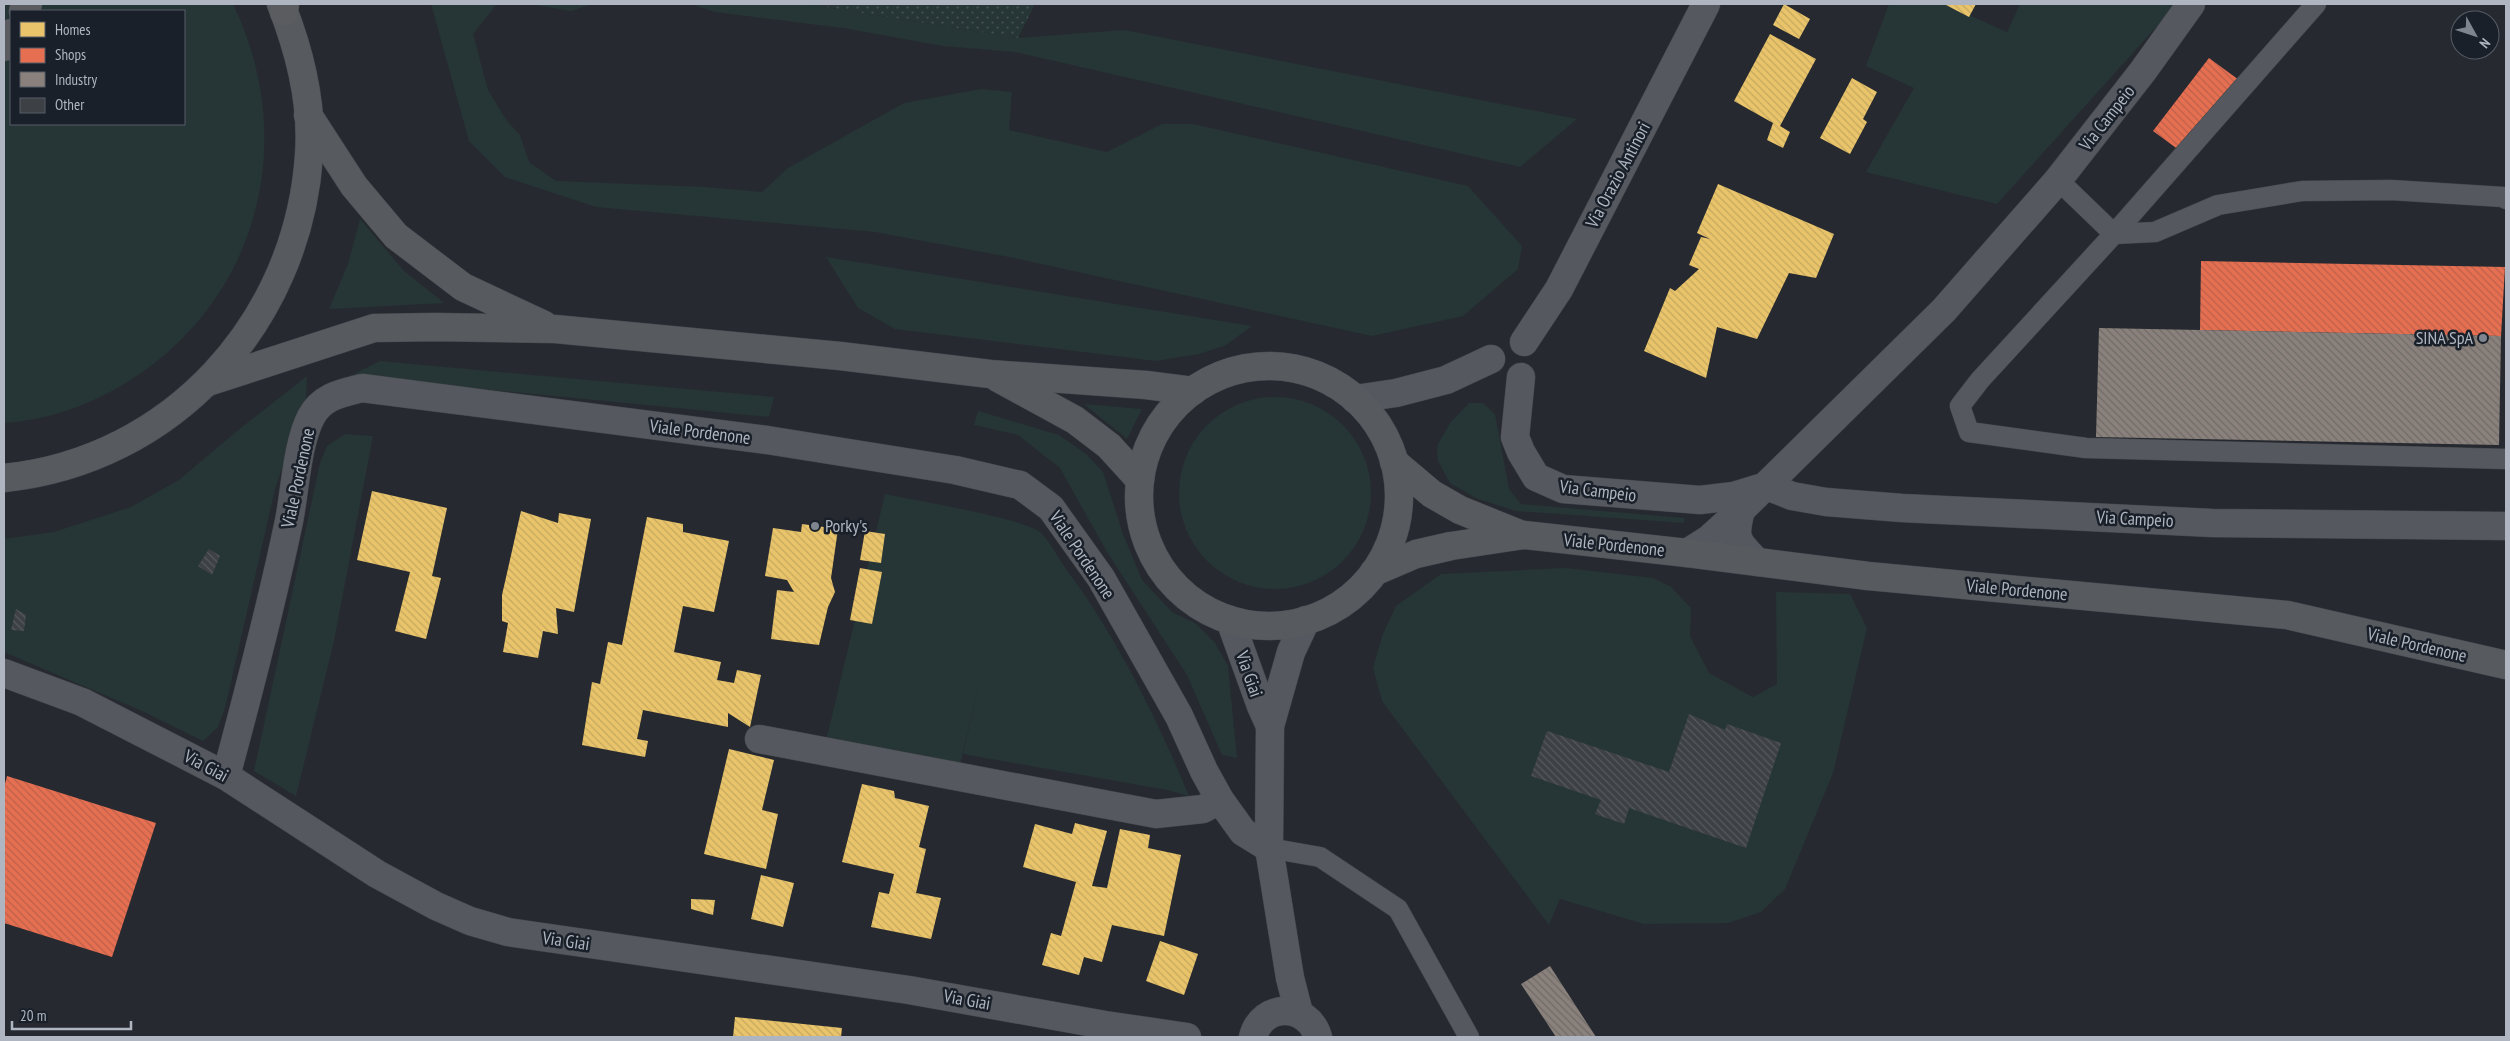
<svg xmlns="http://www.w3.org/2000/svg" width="2510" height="1041" font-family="'PT Sans Narrow',sans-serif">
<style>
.grass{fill:#263536;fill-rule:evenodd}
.garden{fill:url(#garden-dots)}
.homes{fill:url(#homes-back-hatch)}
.shops{fill:url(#shops-back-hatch)}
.industry{fill:url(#industry-back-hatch)}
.building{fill:url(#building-back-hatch)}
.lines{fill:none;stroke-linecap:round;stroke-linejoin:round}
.lane-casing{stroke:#43464b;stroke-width:21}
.street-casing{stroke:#43464b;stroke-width:29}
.primary-casing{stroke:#43464d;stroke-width:29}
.highway-casing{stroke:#42464b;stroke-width:29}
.lane{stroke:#55585e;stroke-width:20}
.street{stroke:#55585e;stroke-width:28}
.primary{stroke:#575b60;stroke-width:28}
.highway{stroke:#5a5c5f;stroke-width:28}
.poi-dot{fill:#7f858e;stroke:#1a2029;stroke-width:2}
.labels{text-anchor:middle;stroke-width:5;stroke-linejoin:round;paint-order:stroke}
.street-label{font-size:18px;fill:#afb6c1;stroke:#1a2029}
.poi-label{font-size:18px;fill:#afb6c1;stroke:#1a2029;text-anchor:end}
</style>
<defs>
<pattern id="garden-dots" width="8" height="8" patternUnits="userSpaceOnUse" patternTransform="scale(1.25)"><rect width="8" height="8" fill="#263536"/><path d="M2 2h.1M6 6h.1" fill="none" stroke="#435051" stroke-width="1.8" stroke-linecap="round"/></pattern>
<pattern id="homes-back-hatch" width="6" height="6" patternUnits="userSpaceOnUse" patternTransform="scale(1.25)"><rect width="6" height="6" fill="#e9c46a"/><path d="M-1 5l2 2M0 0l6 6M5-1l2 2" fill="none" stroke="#c5a860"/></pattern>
<pattern id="shops-back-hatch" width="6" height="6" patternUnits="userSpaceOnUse" patternTransform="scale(1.25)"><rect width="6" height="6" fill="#e76f51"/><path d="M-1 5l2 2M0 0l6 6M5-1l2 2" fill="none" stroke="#ba614b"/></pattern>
<pattern id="industry-back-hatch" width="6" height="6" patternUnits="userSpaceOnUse" patternTransform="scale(1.25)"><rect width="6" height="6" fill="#8a817c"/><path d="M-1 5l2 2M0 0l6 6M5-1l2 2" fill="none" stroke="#706b68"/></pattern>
<pattern id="building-back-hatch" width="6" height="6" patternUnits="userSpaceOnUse" patternTransform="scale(1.25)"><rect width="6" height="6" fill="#3d4045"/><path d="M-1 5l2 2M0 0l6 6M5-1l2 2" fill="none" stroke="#56595e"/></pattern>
</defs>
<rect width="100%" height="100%" fill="#262a30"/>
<!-- grass -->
<g class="grass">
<path d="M4,4H233C296,134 263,286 144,371C103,400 54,420 4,423ZM11,11H184V124H11Z"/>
<polygon points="431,4 497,4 473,34 488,90 507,121 520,135 529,162 556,181 706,187 762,192 788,168 904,103 981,89 1012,92 1009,130 1107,152 1162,124 1193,124 1468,186 1522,246 1518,269 1463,316 1372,336 1009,257 875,232 596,207 505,177 469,141"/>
<polygon points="530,4 592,4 571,11"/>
<polygon points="690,4 807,4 1018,38 1124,30 1577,119 1520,167 1015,52 943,46 843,28 715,12"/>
<polygon points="1889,4 1944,4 2007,32 2020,4 2177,4 1997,204 1866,172 1914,88 1866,66"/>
<polygon points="360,219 404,271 444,303 329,309 348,264"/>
<polygon points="826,257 1252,326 1226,345 1199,354 1156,361 895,329 858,308"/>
<polygon points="380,361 774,397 769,417 350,376"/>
<polygon points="307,376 306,399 275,489 225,708 218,727 203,741 142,711 4,652 4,539 54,532 131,507 179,480 237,431"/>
<circle cx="1275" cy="493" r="96"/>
<polygon points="1469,403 1483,403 1495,414 1509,489 1521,504 1685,518 1684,523 1516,511 1478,499 1450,483 1438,461 1437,446 1450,423"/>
<polygon points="1084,404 1142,409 1127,439"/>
<polygon points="978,411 1059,435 1086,454 1103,472 1123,534 1142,580 1172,612 1195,623 1215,643 1228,666 1237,758 1222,755 1187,675 1107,552 1060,468 1018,435 974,425"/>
<polygon points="345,434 373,436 334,641 296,796 254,771 320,463 327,446"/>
<path d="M885,494C913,500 1022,518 1040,532C1049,540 1057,556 1064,566C1116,636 1156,716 1189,796L1167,790L963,754L980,678L960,765L826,741Z"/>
<polygon points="1566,568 1653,578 1671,587 1691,608 1690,636 1709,673 1753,697 1777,684 1776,592 1850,594 1867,628 1833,773 1785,889 1761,912 1728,923 1644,924 1560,899 1549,925 1382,701 1373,668 1382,636 1396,606 1441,574"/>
</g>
<!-- garden -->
<polygon class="garden" points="807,4 1035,4 1018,38"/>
<!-- homes -->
<g class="homes">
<polygon points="1784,4 1810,19 1799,39 1773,25"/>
<polygon points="1944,4 1976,4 1969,17"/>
<polygon points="1770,34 1816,59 1780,126 1790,132 1783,148 1767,140 1773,123 1734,101"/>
<polygon points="1852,78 1877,92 1863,119 1867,122 1850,154 1820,138"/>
<polygon points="1718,184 1834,234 1816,278 1789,273 1757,339 1717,327 1706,378 1644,351 1670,288 1675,291 1699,269 1689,265 1701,237 1710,239 1697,233"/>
<polygon points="372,491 447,508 432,576 441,578 426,639 395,631 410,572 357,560"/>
<polygon points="521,511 558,523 559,513 591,519 574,612 556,608 558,634 543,631 538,658 503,652 508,623 502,621 502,595"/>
<polygon points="647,517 683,524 683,532 729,541 714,612 683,606 674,652 721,662 717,680 734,683 737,670 761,675 750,727 728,713 728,727 643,710 637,739 648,741 645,757 582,745 592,682 600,684 608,642 622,645"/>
<polygon points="802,524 838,529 831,578 835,592 828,607 819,645 771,639 777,590 794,592 787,580 765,576 773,528 801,532"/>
<polygon points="865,531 885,534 881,563 860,560"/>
<polygon points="860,568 882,572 872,624 850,620"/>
<polygon points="729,749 774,760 762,810 778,814 766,869 704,854"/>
<polygon points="862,784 894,791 895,798 929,806 919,847 926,849 916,893 941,898 931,939 871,927 879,892 889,894 894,874 842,862"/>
<polygon points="1075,823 1107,831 1092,886 1107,888 1120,829 1150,835 1148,848 1181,855 1164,936 1112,925 1102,962 1084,957 1079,975 1042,965 1051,933 1061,936 1076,882 1023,867 1035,824 1072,834"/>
<polygon points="761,875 794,883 783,927 751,919"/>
<polygon points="691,899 715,900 713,915 691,909"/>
<polygon points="1160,941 1198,954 1184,995 1146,981"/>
<polygon points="735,1017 842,1028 841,1037 733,1037"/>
</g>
<!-- shops -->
<g class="shops">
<polygon points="2209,58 2239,80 2183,153 2153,131"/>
<polygon points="2201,261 2505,267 2501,336 2200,330"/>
<polygon points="7,776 156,823 112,957 4,923 4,788"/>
</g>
<!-- industry -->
<g class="industry">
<polygon points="2099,328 2501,336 2499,445 2096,437"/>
<polygon points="1550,966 1596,1037 1556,1037 1521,984"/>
</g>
<!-- building -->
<g class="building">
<polygon points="209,549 220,556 212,575 198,566"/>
<polygon points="16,609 26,615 24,631 11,630"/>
<polygon points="1689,714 1725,730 1727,724 1781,743 1746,848 1629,808 1624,824 1595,814 1601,800 1531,776 1547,731 1669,772"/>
</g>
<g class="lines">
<!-- lane casing -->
<g class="lane-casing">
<g id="lane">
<polyline points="2316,4 2114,234 1980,380 1960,406 1969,432 2086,448 2506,459"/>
<polyline points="2058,180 2114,234 2155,232 2218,205 2302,191 2391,190 2503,197 2506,199"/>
<polyline points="1269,848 1320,857 1398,909 1469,1037"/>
</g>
</g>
<!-- street casing -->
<g class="street-casing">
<g id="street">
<polyline points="1524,342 1559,289 1706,4"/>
<polyline points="1521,377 1515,437 1521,452 1536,477 1563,489 1700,500 1734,496 1767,486 1792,496 1826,502 1902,508 2212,523 2506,526"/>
<polyline points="1355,399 1396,393 1446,380 1491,359"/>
<path d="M1741,510C1733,540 1737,541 1757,562"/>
<polyline points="1687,553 1709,539 1741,510 1944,310 2058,180 2143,71 2191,4"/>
<polyline points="1230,620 1261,706 1270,726 1291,652 1306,620"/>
<polyline points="4,673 82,702 226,776 377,874 436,906 470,921 508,932 909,990 1105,1025 1187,1037"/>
<polyline points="1270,726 1269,848 1290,978 1299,1013"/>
<polyline points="759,739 1156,814 1203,809 1220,800"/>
<path d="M226,776C249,691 271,607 289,521C295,491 297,444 311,417C322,396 342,393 362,388L767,440L955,470L1020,485L1051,508L1101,578L1179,716L1204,771L1220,800L1243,832L1269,848"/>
<path d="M1253,1037C1262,1002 1308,1003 1318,1037"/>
</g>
</g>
<!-- primary casing -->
<g class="primary-casing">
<g id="primary">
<polyline points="308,115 354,186 396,236 463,287 544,325"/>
<circle cx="1269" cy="496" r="130"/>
<polyline points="998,378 1075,420 1109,446 1140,480"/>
<polyline points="208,382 374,328 435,327 555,329 840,356 990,374 1146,385 1193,391"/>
<polyline points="1394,462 1432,494 1460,510 1522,535"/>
<path d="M4,478C172,461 298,322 309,155C313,103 300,52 281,4"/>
<polyline points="1374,572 1416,554 1451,546 1524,535 1687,553 1868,576 2287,615 2506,665"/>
</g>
</g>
<!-- highway casing -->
<g class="highway-casing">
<g id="highway">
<polyline points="23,11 28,4"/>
<polyline points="284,12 285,4"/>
<polyline points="4,47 11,33"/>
</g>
</g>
<!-- lane -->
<use href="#lane" class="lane"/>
<!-- street -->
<use href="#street" class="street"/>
<!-- primary -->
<use href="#primary" class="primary"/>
<!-- highway -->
<use href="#highway" class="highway"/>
</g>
<!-- markers -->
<g class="poi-dot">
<circle cx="2483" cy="338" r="5"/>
<circle cx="815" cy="526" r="5"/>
</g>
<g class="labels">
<!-- street labels -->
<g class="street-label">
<text transform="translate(2107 118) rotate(-52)" y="6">Via Campeio</text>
<text transform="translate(1618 175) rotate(-62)" y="6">Via Orazio Antinori</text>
<text transform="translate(700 432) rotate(7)" y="6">Viale Pordenone</text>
<text transform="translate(298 478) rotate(-78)" y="6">Viale Pordenone</text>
<text transform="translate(1598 491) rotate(7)" y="6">Via Campeio</text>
<text transform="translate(2135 519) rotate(3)" y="6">Via Campeio</text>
<text transform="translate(1614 545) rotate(6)" y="6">Viale Pordenone</text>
<text transform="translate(1082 555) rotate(56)" y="6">Viale Pordenone</text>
<text transform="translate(2017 590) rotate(5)" y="6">Viale Pordenone</text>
<text transform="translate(2417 645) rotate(13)" y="6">Viale Pordenone</text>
<text transform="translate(1249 674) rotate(71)" y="6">Via Giai</text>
<text transform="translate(206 766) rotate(28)" y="6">Via Giai</text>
<text transform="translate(566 941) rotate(8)" y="6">Via Giai</text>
<text transform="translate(967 1000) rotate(10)" y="6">Via Giai</text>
</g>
<!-- poi labels -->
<g class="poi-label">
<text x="2473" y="344">SINA SpA</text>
<text x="825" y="532" text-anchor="start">Porky's</text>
</g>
</g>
<!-- border -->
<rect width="2510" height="1041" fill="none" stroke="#afb6c1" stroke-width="10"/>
<!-- legend -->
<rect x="10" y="10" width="175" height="115" fill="#1a2029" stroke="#565c66"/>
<rect x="20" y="22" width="25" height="15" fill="#e9c46a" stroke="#565c66"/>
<text x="55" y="35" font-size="15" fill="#afb6c1">Homes</text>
<rect x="20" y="48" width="25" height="15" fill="#e76f51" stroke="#565c66"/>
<text x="55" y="60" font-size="15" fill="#afb6c1">Shops</text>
<rect x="20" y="72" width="25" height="15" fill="#8a817c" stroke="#565c66"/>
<text x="55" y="85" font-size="15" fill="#afb6c1">Industry</text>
<rect x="20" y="98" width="25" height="15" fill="#3d4045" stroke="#565c66"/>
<text x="55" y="110" font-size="15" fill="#afb6c1">Other</text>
<!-- north arrow -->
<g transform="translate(2475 35) rotate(130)"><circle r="24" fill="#1a2029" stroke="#565c66"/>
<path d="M0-4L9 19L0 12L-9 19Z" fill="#7f858e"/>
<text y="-8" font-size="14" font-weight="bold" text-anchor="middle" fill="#afb6c1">N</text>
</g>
<!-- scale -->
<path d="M12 1021v8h119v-8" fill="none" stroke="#afb6c1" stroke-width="2.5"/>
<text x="20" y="1021" font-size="15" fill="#afb6c1" stroke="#1a2029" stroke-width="4" paint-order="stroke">20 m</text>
</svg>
